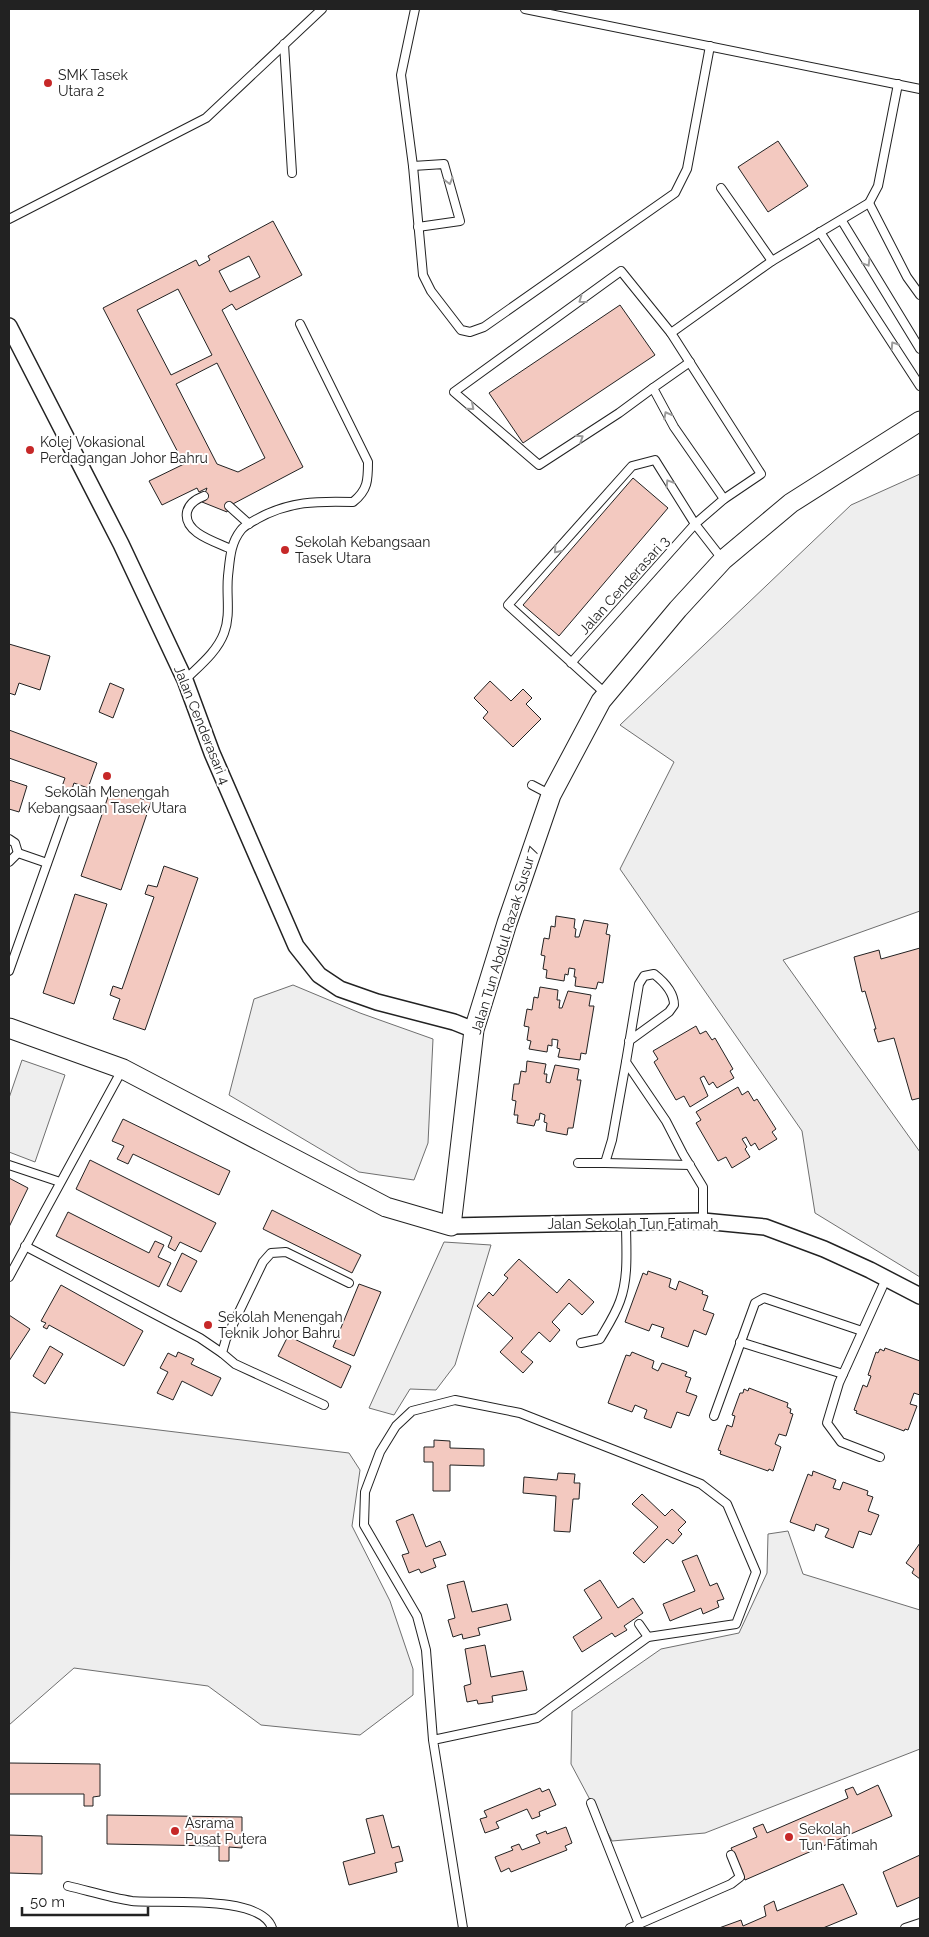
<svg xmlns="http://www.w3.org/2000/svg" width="929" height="1937" font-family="Raleway,sans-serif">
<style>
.green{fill:#eee;stroke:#6f6f6f}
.building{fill:#f3c9c0;stroke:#222;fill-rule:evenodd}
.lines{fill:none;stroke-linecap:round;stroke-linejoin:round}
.service-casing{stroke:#222;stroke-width:10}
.minor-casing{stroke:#222;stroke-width:18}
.tertiary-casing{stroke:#222;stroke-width:21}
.service{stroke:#fff;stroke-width:8}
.minor{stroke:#fff;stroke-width:15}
.tertiary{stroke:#fff;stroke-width:19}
.oneway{stroke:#9c9c9c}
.poi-dot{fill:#c62828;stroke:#fff;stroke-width:2}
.labels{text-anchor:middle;stroke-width:4;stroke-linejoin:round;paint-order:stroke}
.poi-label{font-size:14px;fill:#222;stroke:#fff;text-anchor:start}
.street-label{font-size:14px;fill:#222;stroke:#fff}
</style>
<rect width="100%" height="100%" fill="#fff"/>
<!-- green -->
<g class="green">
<polygon points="920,474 920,911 783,960 920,1152 920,1277 815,1213 802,1131 620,869 674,762 620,725 851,505"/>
<polygon points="293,985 360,1013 433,1039 428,1143 414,1180 359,1172 229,1095 254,999"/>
<polygon points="22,1060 65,1075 35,1162 9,1152 9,1098"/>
<polygon points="444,1242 491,1245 455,1365 436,1390 410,1389 394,1415 369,1408"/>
<polygon points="10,1412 349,1453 360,1470 352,1526 390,1601 413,1669 413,1695 360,1735 261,1725 208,1686 74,1668 9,1725"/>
<polygon points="788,1531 803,1574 920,1610 920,1749 705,1833 612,1841 571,1764 572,1711 661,1649 739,1633 767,1573 768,1534"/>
</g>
<!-- building -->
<g class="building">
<polygon points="778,141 808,186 768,212 738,167"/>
<path d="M273,221L302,275L236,310L232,304L222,310L303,467L229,506L227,512L202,502L207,488L199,492L197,488L162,505L149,481L184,464L103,308L196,260L199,266L210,260L208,256ZM249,256L260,277L230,292L219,271ZM178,289L212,355L171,375L137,310ZM217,363L265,458L238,472L217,464L176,384Z"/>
<polygon points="620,305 655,355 523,443 489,393"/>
<polygon points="633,478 668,508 559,636 523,605"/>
<polygon points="9,644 50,656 40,690 19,683 15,695 9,693"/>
<polygon points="490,681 511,701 523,689 532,698 526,704 541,719 513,747 483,718 488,712 474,698"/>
<polygon points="110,683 124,689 113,718 99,712"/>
<polygon points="9,730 97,763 88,788 74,783 70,795 60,792 65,778 9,758"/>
<polygon points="9,780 27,786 19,812 9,809"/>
<polygon points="111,788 151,802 121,890 81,876"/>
<polygon points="164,866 198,878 145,1030 113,1019 120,999 110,995 113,986 122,989 154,897 145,894 148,885 157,887"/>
<polygon points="75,894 107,904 74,1004 43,993"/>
<polygon points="556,916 575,919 574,928 576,929 575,937 579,937 584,920 608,924 606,934 610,935 603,983 598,982 596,989 575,986 576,977 574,977 575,969 569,968 568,975 565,974 564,981 546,978 547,970 543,969 545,956 541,955 544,938 549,939 551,926 555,927"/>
<polygon points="920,948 920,1098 912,1100 894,1038 878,1042 874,1029 876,1029 865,991 862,992 854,957 879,950 881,959"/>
<polygon points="540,987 558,990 557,1000 560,1000 559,1008 562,1008 568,991 591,995 589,1006 594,1006 586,1054 581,1053 580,1060 558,1057 560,1049 557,1048 558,1040 552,1039 552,1046 548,1045 547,1052 529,1049 531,1041 527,1040 529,1027 524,1026 527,1009 532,1010 534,997 538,998"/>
<polygon points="696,1026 700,1034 706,1031 712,1040 715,1038 733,1069 730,1071 734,1078 717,1088 713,1082 709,1085 704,1076 700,1078 708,1096 690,1107 684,1096 676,1100 654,1062 658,1059 653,1051"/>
<polygon points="527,1061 546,1064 544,1074 547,1074 546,1082 550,1083 555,1065 579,1069 577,1080 581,1080 573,1128 568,1128 567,1135 546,1131 547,1123 544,1122 545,1115 540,1113 539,1120 536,1120 534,1126 517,1123 518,1115 514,1115 516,1101 512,1100 514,1084 519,1084 521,1071 526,1072"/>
<polygon points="738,1087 742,1095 748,1091 754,1101 757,1099 776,1129 772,1132 777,1139 759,1150 755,1143 751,1146 746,1137 742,1139 747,1147 745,1149 750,1157 732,1168 726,1157 718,1161 696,1123 701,1120 696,1112"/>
<polygon points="123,1119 230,1171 219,1195 133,1154 128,1164 117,1159 124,1146 112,1141"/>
<polygon points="90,1160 216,1223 201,1252 180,1242 175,1251 168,1247 172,1237 76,1189"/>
<polygon points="9,1178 28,1188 9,1227"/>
<polygon points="272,1210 361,1255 352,1273 263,1229"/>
<polygon points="68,1212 149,1253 155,1241 164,1245 158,1257 171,1263 159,1287 56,1236"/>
<polygon points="182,1253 197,1261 181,1292 167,1285"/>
<polygon points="519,1259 557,1293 569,1279 594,1302 582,1315 569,1303 552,1322 560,1330 550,1342 539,1332 521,1352 533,1362 523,1373 500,1352 513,1338 477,1306 489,1292 493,1296 508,1278 504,1275"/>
<polygon points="648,1271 671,1279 669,1287 676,1290 679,1281 703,1291 702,1294 708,1296 703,1310 714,1314 706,1335 694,1330 688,1347 661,1337 664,1328 652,1324 649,1331 625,1322 643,1273 647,1275"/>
<polygon points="359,1284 381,1292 354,1356 333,1347"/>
<polygon points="61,1285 143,1331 124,1366 49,1325 47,1329 43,1327 46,1323 41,1321"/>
<polygon points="9,1315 30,1329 9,1361"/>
<polygon points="288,1336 351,1366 341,1388 278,1356"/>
<polygon points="50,1346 63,1354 45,1384 33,1376"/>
<polygon points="885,1348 920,1361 920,1395 914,1393 910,1404 917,1406 908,1430 905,1429 904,1431 856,1413 857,1411 854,1410 863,1385 867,1387 871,1376 868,1375 876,1352 878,1353 880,1349 884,1351"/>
<polygon points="178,1352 194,1359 191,1364 221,1378 212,1396 182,1381 173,1400 157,1393 168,1372 160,1368 168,1353 176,1357"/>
<polygon points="632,1352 654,1361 652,1368 658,1371 662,1363 687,1372 685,1376 691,1378 686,1392 697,1396 689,1416 677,1412 671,1428 644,1418 647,1410 635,1405 632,1412 608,1403 626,1355 630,1356"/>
<polygon points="749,1388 788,1403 787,1407 791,1409 790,1413 793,1414 786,1436 779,1434 775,1444 781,1447 773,1471 769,1469 768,1471 720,1454 721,1451 718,1450 727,1425 732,1427 735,1416 732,1415 740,1393 743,1393 744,1389 748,1391"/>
<polygon points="434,1440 450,1441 450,1448 484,1449 484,1466 450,1465 450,1491 433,1491 433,1462 424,1462 424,1447 434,1447"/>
<polygon points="813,1471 836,1480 833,1488 840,1490 843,1482 868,1491 867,1495 873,1497 868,1511 879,1515 871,1535 859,1531 853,1548 825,1537 829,1529 816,1524 814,1531 790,1522 808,1474 812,1476"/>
<polygon points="558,1473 575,1474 574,1483 580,1483 579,1499 573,1499 570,1532 554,1531 556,1496 523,1493 524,1477 557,1480"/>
<polygon points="642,1494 665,1516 672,1509 686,1522 678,1530 682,1534 673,1544 667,1539 644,1563 633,1553 658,1527 632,1504"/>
<polygon points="413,1514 426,1547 440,1541 446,1555 433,1559 436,1567 421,1573 419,1569 409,1573 402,1555 409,1553 396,1521"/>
<polygon points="920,1543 920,1579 912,1573 914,1569 906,1563"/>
<polygon points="697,1555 710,1586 717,1583 724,1599 717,1601 719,1607 703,1614 701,1608 670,1621 663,1604 695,1591 682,1561"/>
<polygon points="600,1580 618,1608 633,1598 643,1613 624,1626 627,1630 615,1637 612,1633 582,1652 573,1637 602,1618 584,1590"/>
<polygon points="464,1581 472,1612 507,1604 511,1620 478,1628 480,1635 463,1639 462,1634 453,1637 448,1620 455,1618 447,1585"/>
<polygon points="485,1645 491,1677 523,1671 527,1690 492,1696 493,1702 478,1704 477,1700 467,1702 464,1686 471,1684 465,1649"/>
<polygon points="9,1763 100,1764 100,1796 93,1797 93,1806 84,1806 84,1794 9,1794"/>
<polygon points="878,1785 892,1816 745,1880 731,1848 757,1837 753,1828 763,1824 767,1833 848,1798 845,1790 853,1787 857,1795"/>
<polygon points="540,1788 542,1792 549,1789 556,1805 539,1812 540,1816 532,1819 527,1809 496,1822 499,1828 485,1833 480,1819 487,1817 484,1811"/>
<polygon points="107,1815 242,1817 242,1848 229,1847 229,1861 219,1861 219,1846 107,1844"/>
<polygon points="383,1815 392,1848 399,1846 403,1861 395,1863 397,1872 349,1885 343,1862 375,1853 366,1819"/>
<polygon points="566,1827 572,1843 565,1846 567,1850 511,1872 509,1868 501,1872 495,1857 513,1850 511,1847 519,1844 522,1850 540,1843 536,1835 546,1831 547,1834"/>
<polygon points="9,1835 42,1836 42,1874 9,1873"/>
<polygon points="920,1855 920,1897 897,1907 883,1872"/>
<polygon points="843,1884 857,1914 823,1928 719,1928 741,1920 743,1926 766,1916 764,1906 774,1901 777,1911"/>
</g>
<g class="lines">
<!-- service casing -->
<g class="service-casing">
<g id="service">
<polyline points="415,9 401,75 413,166 423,275 431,291 461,330 470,332 484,327 675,193 687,169 710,46"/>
<polyline points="525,9 920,89"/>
<polyline points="284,44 292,173"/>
<polyline points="413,166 444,164 460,221 418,227"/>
<polyline points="721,188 772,261"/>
<polyline points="869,203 907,277 920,295"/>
<polyline points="9,219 206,118 322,9"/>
<polyline points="842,221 920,349"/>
<polyline points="820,232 920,386"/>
<polyline points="690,362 653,388 674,427 724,499"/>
<polyline points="653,388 619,413 539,465 454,392 621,271 671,333"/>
<path d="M204,496C196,499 189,503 187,512C183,533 216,542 231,549"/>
<polyline points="229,506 249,524"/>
<polyline points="723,560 695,524 724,499 761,474 671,333 772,261 869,203 878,186 898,84"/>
<polyline points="571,663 695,524 655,460 632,466 508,605 606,694"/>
<path d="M185,680C199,666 217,652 224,633C231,615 226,595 228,576C230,559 230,544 241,530C245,525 252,522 257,519C289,501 317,501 353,502C368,490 368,480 368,462L300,324"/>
<polyline points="532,785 551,795"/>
<polyline points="9,839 15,843 18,853"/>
<polyline points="18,853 47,863"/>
<polyline points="9,862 18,853"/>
<polyline points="9,971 64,816"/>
<path d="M629,1041L669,1012L674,1005C674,992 663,981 654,974L644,976L639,984L626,1062L666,1121L683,1154L703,1187V1221"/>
<polyline points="578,1163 605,1163 612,1140 626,1062"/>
<polyline points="605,1163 690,1165"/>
<polyline points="9,1165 60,1182"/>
<polyline points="25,1246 200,1338 222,1353"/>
<polyline points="9,1277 122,1070"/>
<polyline points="740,1342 843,1374"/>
<path d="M581,1343L600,1339C607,1327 615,1315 620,1301C629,1277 626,1248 626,1222"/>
<polyline points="324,1405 235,1364 222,1353 226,1339 263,1262 271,1253 286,1252 349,1283"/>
<polyline points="714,1416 755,1303 764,1298 862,1331"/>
<polyline points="880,1457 841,1442 827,1423 839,1383 886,1279"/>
<polyline points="639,1624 648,1637"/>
<polyline points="433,1740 537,1718 648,1637 736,1624 756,1572 727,1504 701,1484 520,1413 455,1400 412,1411 396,1426 380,1452 365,1492 364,1525 417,1616 426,1650 433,1740 463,1928"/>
<polyline points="591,1803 639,1924"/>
<path d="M68,1886C89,1891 111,1898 132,1901C162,1904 261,1894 272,1928"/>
<polyline points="630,1928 731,1884 740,1877 731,1855"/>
<polyline points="905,1928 920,1923"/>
</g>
</g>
<!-- minor casing -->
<g class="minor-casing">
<g id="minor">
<polyline points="9,326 121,544 185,680 212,753 296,946 319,975 340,989 377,1002 454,1022 474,1030"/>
<polyline points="451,1226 703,1221 765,1227 824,1249 870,1270 920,1296"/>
</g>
</g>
<!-- tertiary casing -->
<g class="tertiary-casing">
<polyline id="tertiary" points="9,1028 123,1069 386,1207 451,1226 474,1030 507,923 551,795 601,701 678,609 723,560 791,503 920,421"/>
</g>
<!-- service -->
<use href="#service" class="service"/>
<!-- minor -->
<use href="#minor" class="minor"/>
<!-- tertiary -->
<use href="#tertiary" class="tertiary"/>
</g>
<!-- one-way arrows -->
<defs><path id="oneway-chevron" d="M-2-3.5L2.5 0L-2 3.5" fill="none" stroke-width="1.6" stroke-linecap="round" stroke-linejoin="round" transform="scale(1.25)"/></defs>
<g class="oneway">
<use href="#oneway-chevron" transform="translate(449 181) rotate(75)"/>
<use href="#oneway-chevron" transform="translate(867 263) rotate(59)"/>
<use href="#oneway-chevron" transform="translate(582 300) rotate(144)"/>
<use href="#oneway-chevron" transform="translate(894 345) rotate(-123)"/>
<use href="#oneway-chevron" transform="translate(471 407) rotate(41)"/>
<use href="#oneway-chevron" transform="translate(667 415) rotate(-118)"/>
<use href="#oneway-chevron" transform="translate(580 438) rotate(-33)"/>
<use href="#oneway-chevron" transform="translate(669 483) rotate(-122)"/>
<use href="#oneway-chevron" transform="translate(557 550) rotate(132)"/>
</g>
<!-- markers -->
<g class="poi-dot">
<circle cx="48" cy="83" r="5"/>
<circle cx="30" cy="450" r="5"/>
<circle cx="285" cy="550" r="5"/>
<circle cx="107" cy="776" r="5"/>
<circle cx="208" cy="1325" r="5"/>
<circle cx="175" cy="1831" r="5"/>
<circle cx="789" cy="1837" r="5"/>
</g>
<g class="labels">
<!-- poi labels -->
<g class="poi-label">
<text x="58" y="80">SMK Tasek<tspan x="58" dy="16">Utara 2</tspan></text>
<text x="40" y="447">Kolej Vokasional<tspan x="40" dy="16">Perdagangan Johor Bahru</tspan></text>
<text x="295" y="547">Sekolah Kebangsaan<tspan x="295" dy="16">Tasek Utara</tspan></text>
<text x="107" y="797" text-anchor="middle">Sekolah Menengah<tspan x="107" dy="16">Kebangsaan Tasek Utara</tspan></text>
<text x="218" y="1322">Sekolah Menengah<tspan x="218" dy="16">Teknik Johor Bahru</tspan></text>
<text x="185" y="1828">Asrama<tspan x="185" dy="16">Pusat Putera</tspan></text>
<text x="799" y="1834">Sekolah<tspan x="799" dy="16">Tun Fatimah</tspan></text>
</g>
<!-- street labels -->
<g class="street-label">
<text transform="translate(624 585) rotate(-48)" y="5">Jalan Cenderasari 3</text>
<text transform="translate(202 725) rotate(68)" y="5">Jalan Cenderasari 4</text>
<text transform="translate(504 940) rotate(-73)" y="5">Jalan Tun Abdul Razak Susur 7</text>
<text x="633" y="1229">Jalan Sekolah Tun Fatimah</text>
</g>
</g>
<!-- border -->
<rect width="929" height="1937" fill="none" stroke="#222222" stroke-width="20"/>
<!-- scale -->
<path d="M22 1907v8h126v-8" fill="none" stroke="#222222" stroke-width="2.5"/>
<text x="30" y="1907" font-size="15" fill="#222222" stroke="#ffffff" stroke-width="4" paint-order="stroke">50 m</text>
</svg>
